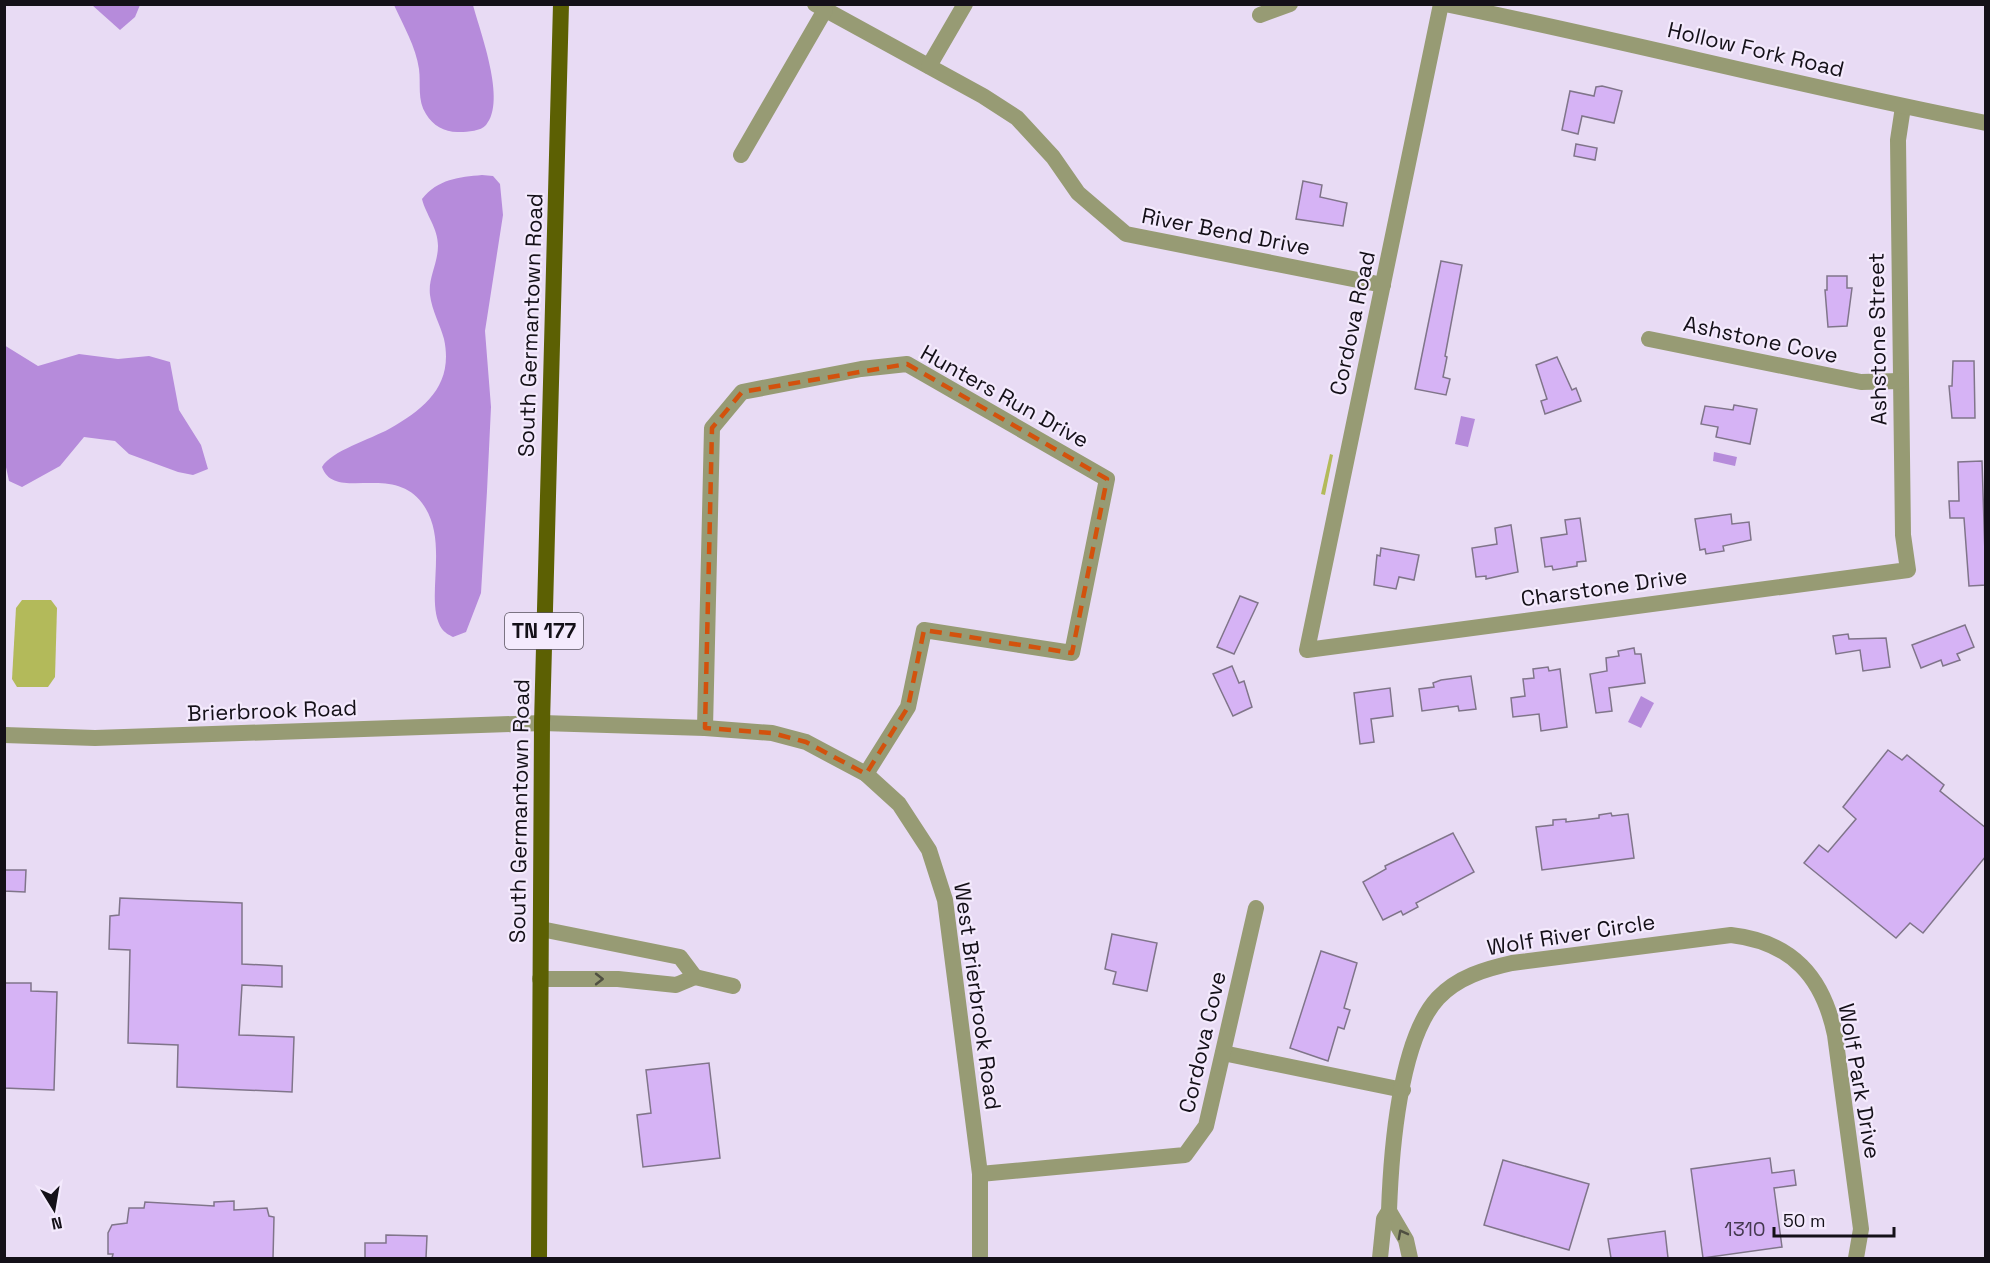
<svg xmlns="http://www.w3.org/2000/svg" width="1990" height="1263" font-family="'Space Grotesk',sans-serif">
<style>
.green{fill:#b3ba5a}
.water{fill:#b68bdb}
.building{fill:#d6b3f5;stroke:#80758a;stroke-width:1.5}
.lines{fill:none;stroke-linecap:round;stroke-linejoin:round}
.minor{stroke:#979b74;stroke-width:16}
.tertiary{stroke:#979b74;stroke-width:16}
.primary{stroke:#5c6003;stroke-width:16}
.oneway{stroke:#4f4f41}
.marked{fill:none;stroke:#d3520d;stroke-width:4.5;stroke-dasharray:12 8;stroke-linejoin:round}
.labels{text-anchor:middle;stroke-width:4.5;stroke-linejoin:round;paint-order:stroke}
.number-label{font-size:20px;fill:#44394f}
.shield{fill:#f4eafd;stroke:#57515d;stroke-width:1.5}
.shield-label{font-size:21px;font-weight:bold;fill:#141018}
.street-label{font-size:22px;fill:#141018;stroke:#f4eafd}
</style>
<rect width="100%" height="100%" fill="#e8dbf4"/>
<!-- green -->
<g class="green">
<polygon points="1330,454 1333,455 1325,495 1321,494"/>
<polygon points="22,600 51,600 57,608 55,677 48,687 17,687 12,679 16,608"/>
</g>
<!-- water -->
<g class="water">
<polygon points="92,5 140,5 135,17 120,30"/>
<path d="M394,5H473C480,32 507,101 486,125C481,131 468,132 460,132C446,133 433,126 426,114C417,100 421,84 419,69C416,47 403,25 394,5Z"/>
<path d="M482,175L493,176L500,184L503,215L485,331L491,407L487,491L481,593L466,632L453,637C449,635 444,632 442,629C423,601 451,541 422,503C392,463 334,502 322,467C331,451 371,439 389,429C425,409 454,385 444,339C440,324 432,311 430,295C428,278 438,263 438,246C438,228 426,215 422,199C438,179 459,177 482,175Z"/>
<polygon points="4,345 38,366 79,354 118,359 149,356 170,362 179,410 201,445 208,469 193,475 178,472 129,454 115,441 84,437 60,466 22,487 9,481 4,458"/>
<polygon points="1461,416 1475,419 1468,447 1455,444"/>
<polygon points="1714,452 1737,457 1735,466 1713,461"/>
<polygon points="1641,696 1654,703 1641,728 1628,722"/>
</g>
<!-- building -->
<g class="building">
<polygon points="1602,86 1622,91 1614,123 1582,116 1578,134 1562,130 1570,91 1594,96 1596,87"/>
<polygon points="1576,144 1597,148 1595,160 1574,156"/>
<polygon points="1303,181 1322,185 1320,197 1347,203 1343,226 1296,219"/>
<polygon points="1441,261 1462,265 1445,356 1447,357 1443,377 1450,379 1446,395 1415,389"/>
<polygon points="1827,276 1847,276 1847,288 1852,288 1847,326 1828,327 1825,290 1827,290"/>
<polygon points="1557,357 1572,390 1576,388 1581,401 1545,414 1541,401 1547,399 1536,365"/>
<polygon points="1953,361 1974,361 1975,418 1952,418 1949,386 1952,386"/>
<polygon points="1734,405 1757,409 1750,444 1716,437 1718,427 1701,424 1705,406 1733,410"/>
<polygon points="1982,461 1986,585 1969,586 1964,518 1950,518 1949,501 1959,501 1958,462"/>
<polygon points="1731,514 1732,524 1749,522 1751,540 1723,546 1724,551 1706,554 1705,549 1700,550 1695,519"/>
<polygon points="1580,518 1586,561 1577,562 1577,566 1553,570 1552,566 1545,567 1541,538 1567,534 1565,520"/>
<polygon points="1511,525 1518,572 1486,579 1486,576 1476,577 1472,548 1497,544 1495,528"/>
<polygon points="1381,548 1419,555 1414,580 1399,577 1396,589 1374,585 1377,555 1380,556"/>
<polygon points="1240,596 1258,603 1234,654 1217,647"/>
<polygon points="1965,625 1974,647 1957,654 1960,660 1943,666 1941,660 1921,668 1912,645"/>
<polygon points="1848,634 1849,639 1886,638 1890,667 1863,671 1860,650 1836,654 1833,636"/>
<polygon points="1634,648 1635,654 1641,654 1645,683 1609,688 1612,711 1596,713 1590,674 1607,671 1606,658 1619,656 1618,651"/>
<polygon points="1232,666 1239,683 1244,681 1252,707 1233,716 1213,674"/>
<polygon points="1548,667 1549,671 1560,669 1567,727 1541,731 1539,714 1513,717 1511,698 1525,696 1523,679 1534,678 1533,669"/>
<polygon points="1471,676 1476,709 1459,711 1458,706 1422,711 1419,689 1434,687 1433,683 1441,680"/>
<polygon points="1390,688 1393,716 1371,719 1374,742 1360,744 1354,693"/>
<polygon points="1888,750 1902,760 1907,755 1944,785 1940,791 1986,828 1986,856 1923,933 1910,923 1896,938 1804,863 1819,845 1828,852 1856,819 1843,807"/>
<polygon points="1611,813 1612,816 1628,814 1634,858 1542,870 1536,827 1553,825 1553,820 1566,819 1566,822 1599,818 1599,815"/>
<polygon points="1453,833 1474,872 1416,903 1418,907 1403,915 1401,911 1383,920 1363,882 1386,869 1385,866"/>
<polygon points="4,870 26,870 25,892 4,891"/>
<polygon points="120,898 242,903 242,964 282,966 282,987 242,985 239,1035 294,1037 292,1092 177,1087 178,1045 128,1043 130,950 109,949 110,916 119,915"/>
<polygon points="1112,934 1157,943 1147,991 1113,984 1116,972 1105,969"/>
<polygon points="1321,951 1357,963 1344,1008 1350,1010 1344,1029 1338,1027 1328,1061 1290,1048"/>
<polygon points="4,983 31,983 31,991 57,992 54,1090 4,1088"/>
<polygon points="709,1063 720,1158 643,1167 637,1115 651,1113 646,1070"/>
<polygon points="1770,1158 1772,1173 1794,1170 1796,1185 1774,1188 1782,1247 1703,1258 1691,1169"/>
<polygon points="1503,1160 1589,1184 1569,1250 1484,1225"/>
<polygon points="234,1201 234,1210 267,1208 269,1216 274,1217 273,1258 112,1258 113,1254 108,1254 108,1233 112,1225 127,1223 129,1208 144,1208 145,1202 214,1206 214,1202"/>
<polygon points="1665,1231 1668,1258 1611,1258 1608,1239"/>
<polygon points="386,1235 427,1236 426,1258 365,1258 365,1243 386,1243"/>
</g>
<g class="lines">
<!-- minor -->
<g class="minor">
<polyline points="815,4 983,96 1017,118 1053,157 1078,193 1126,234 1383,285"/>
<polyline points="1441,4 1307,650 1908,570 1903,535 1898,140 1903,107"/>
<path d="M1445,4C1626,41 1804,87 1986,123"/>
<polyline points="1260,15 1290,4"/>
<polyline points="929,66 965,4"/>
<polyline points="741,155 825,10"/>
<polyline points="1649,339 1861,382 1900,381"/>
<polyline points="705,728 712,428 742,392 861,369 907,364 1107,479 1072,653 924,630 908,707 866,774"/>
<polyline points="695,977 733,986"/>
<polyline points="540,979 618,979 676,985 695,977 680,957 541,929"/>
<polyline points="1223,1053 1403,1090"/>
<polyline points="980,1174 1185,1155 1206,1126 1256,908"/>
<polyline points="1389,1211 1406,1240 1410,1258"/>
<path d="M1380,1258L1384,1219L1389,1211C1391,1154 1399,1040 1438,998C1458,977 1485,969 1512,963L1731,935C1792,942 1823,977 1835,1035L1861,1229L1856,1258"/>
</g>
<!-- tertiary -->
<polyline class="tertiary" points="4,735 95,738 542,723 705,728 772,733 806,742 866,774 899,804 929,850 945,900 980,1174 980,1258"/>
<!-- primary -->
<polyline class="primary" points="539,1258 542,723 561,4"/>
</g>
<!-- one-way arrows -->
<defs><path id="oneway-chevron" d="M-2-3.5L2.5 0L-2 3.5" fill="none" stroke-width="1.6" stroke-linecap="round" stroke-linejoin="round" transform="scale(1.5)"/></defs>
<g class="oneway">
<use href="#oneway-chevron" transform="translate(599 979)"/>
<use href="#oneway-chevron" transform="translate(1402 1234) rotate(-118)"/>
</g>
<!-- marked area -->
<path class="marked" d="M907,364L1107,479L1072,653L924,630L908,707L866,774L806,742L772,733L705,728L712,428L742,392Z"/>
<g class="labels">
<!-- number labels -->
<g class="number-label">
<text x="1745" y="1236">1310</text>
</g>
<!-- shield labels -->
<rect class="shield" x="505" y="613" width="78" height="36" rx="4.5"/>
<g class="shield-label">
<text x="544" y="638">TN 177</text>
</g>
<!-- street labels -->
<g class="street-label">
<text transform="translate(1756 49) rotate(13)" y="8">Hollow Fork Road</text>
<text transform="translate(1226 231) rotate(11)" y="8">River Bend Drive</text>
<text transform="translate(1352 323) rotate(-78)" y="8">Cordova Road</text>
<text transform="translate(530 325) rotate(-88)" y="8">South Germantown Road</text>
<text transform="translate(1761 339) rotate(12)" y="8">Ashstone Cove</text>
<text transform="translate(1877 339) rotate(-91)" y="8">Ashstone Street</text>
<text transform="translate(1005 396) rotate(29)" y="8">Hunters Run Drive</text>
<text transform="translate(1604 587) rotate(-8)" y="8">Charstone Drive</text>
<text transform="translate(272 710) rotate(-2)" y="8">Brierbrook Road</text>
<text transform="translate(519 811) rotate(-89)" y="8">South Germantown Road</text>
<text transform="translate(1571 934) rotate(-9)" y="8">Wolf River Circle</text>
<text transform="translate(978 996) rotate(82)" y="8">West Brierbrook Road</text>
<text transform="translate(1202 1042) rotate(-77)" y="8">Cordova Cove</text>
<text transform="translate(1860 1081) rotate(80)" y="8">Wolf Park Drive</text>
</g>
</g>
<!-- border -->
<rect width="1990" height="1263" fill="none" stroke="#141018" stroke-width="12"/>
<!-- north arrow -->
<g transform="translate(54 1209) rotate(169)" stroke="#f4eafd" stroke-width="4.5" paint-order="stroke">
<path d="M0-4.5L10 22L0 15L-10 22Z" fill="#141018"/>
<text y="-9" font-size="16" font-weight="bold" text-anchor="middle" fill="#141018">N</text>
</g>
<!-- scale -->
<path d="M1774 1227v9h120v-9" fill="none" stroke="#141018" stroke-width="3"/>
<text x="1783" y="1227" font-size="18" fill="#141018" stroke="#f4eafd" stroke-width="4.5" paint-order="stroke">50 m</text>
</svg>
